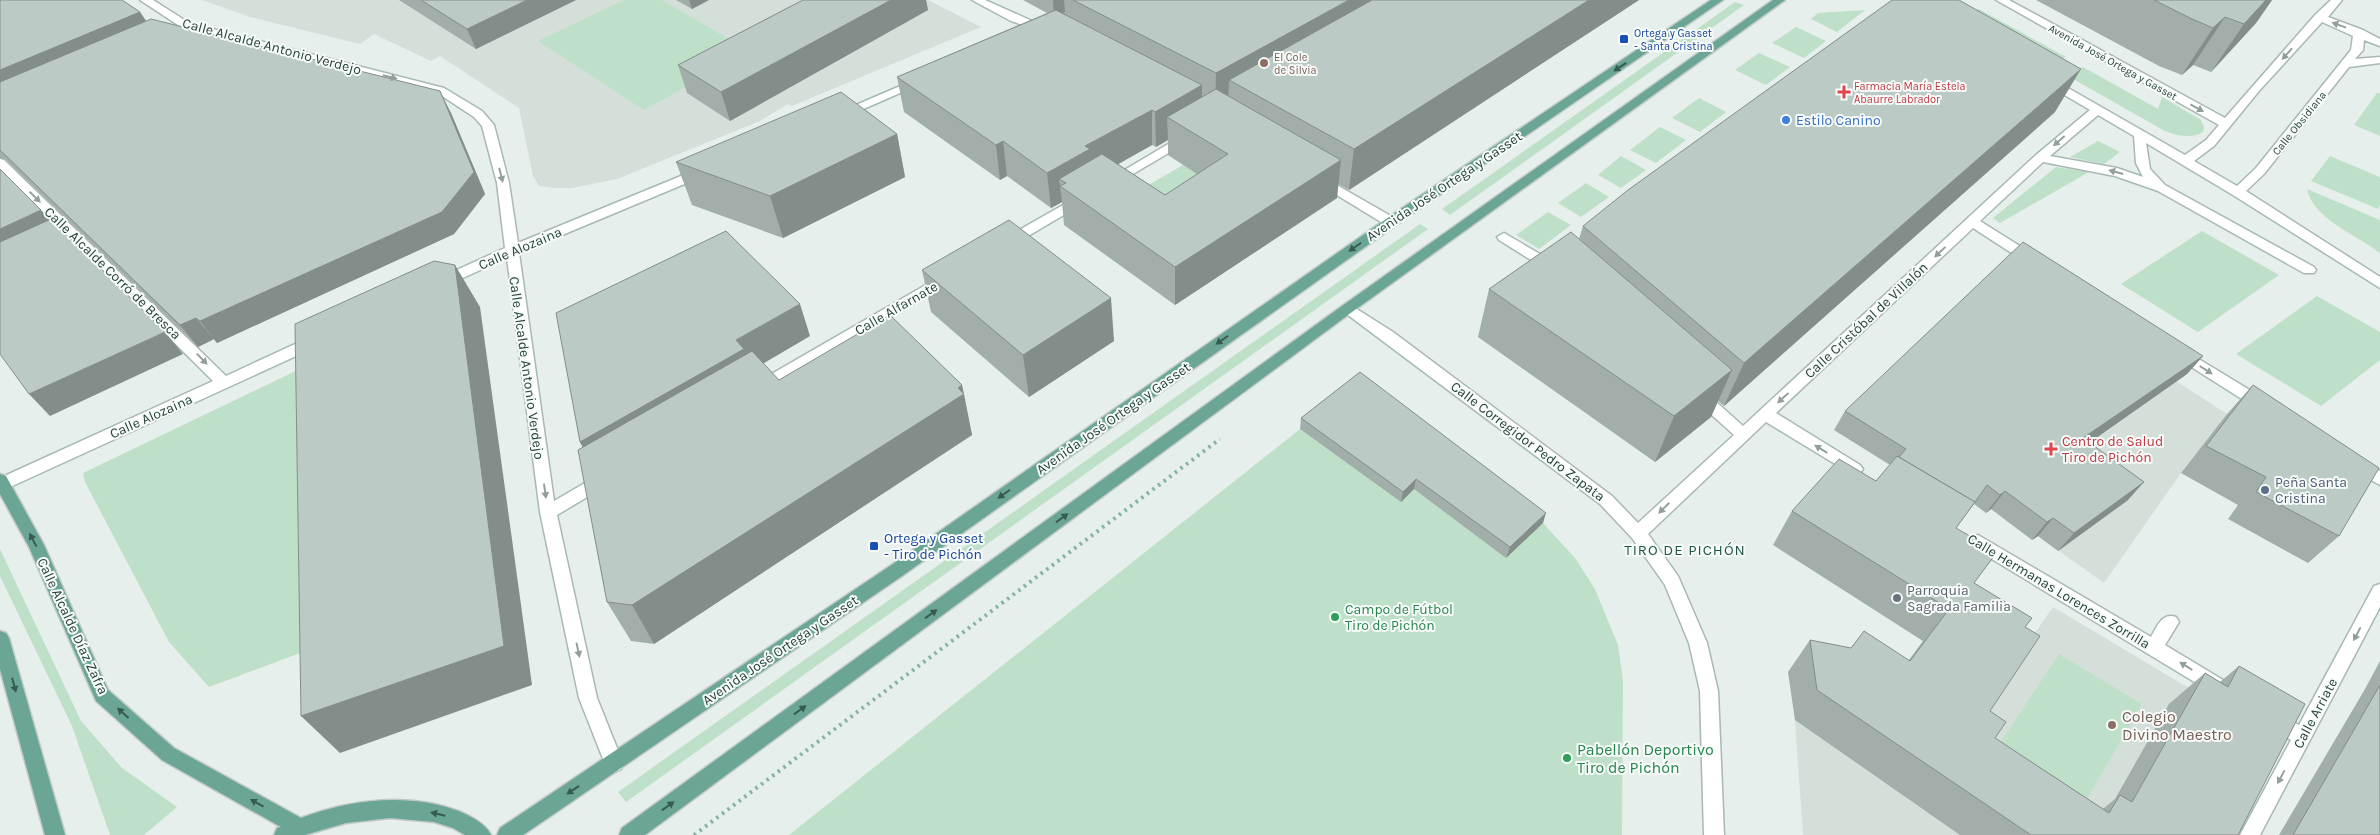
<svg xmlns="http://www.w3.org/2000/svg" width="2380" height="835" font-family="Karla,sans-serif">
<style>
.built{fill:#d4dfda}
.green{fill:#bfe0c8}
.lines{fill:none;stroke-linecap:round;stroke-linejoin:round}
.minor-casing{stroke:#a8b8b2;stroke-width:3}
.major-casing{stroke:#c2cac8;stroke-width:3}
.path{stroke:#86b3a5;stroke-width:4;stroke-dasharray:2.5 4.5;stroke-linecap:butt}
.minor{fill:#fff;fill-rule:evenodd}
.major{fill:#6aa596;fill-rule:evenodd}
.wall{fill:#a1aea9;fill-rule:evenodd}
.shaded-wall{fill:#838d89}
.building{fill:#bbcac4;stroke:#838d89}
.oneway{fill:#92a09c}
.oneway2{fill:#365b51}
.transit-dot{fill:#1a4fb4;stroke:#f7fbf9;stroke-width:2}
.education-dot{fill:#8d6e63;stroke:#f7fbf9;stroke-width:2}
.health-dot{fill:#e0444e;stroke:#f7fbf9;stroke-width:2}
.shop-dot{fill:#3f7fe0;stroke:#f7fbf9;stroke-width:2}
.service-dot{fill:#5c6f8a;stroke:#f7fbf9;stroke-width:2}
.worship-dot{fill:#6b7280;stroke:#f7fbf9;stroke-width:2}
.leisure-dot{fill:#2e9e5b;stroke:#f7fbf9;stroke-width:2}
.labels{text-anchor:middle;stroke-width:4;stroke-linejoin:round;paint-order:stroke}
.far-transit-label{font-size:11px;fill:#164399;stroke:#f7fbf9;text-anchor:start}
.far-education-label{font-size:11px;fill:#785e54;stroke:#f7fbf9;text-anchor:start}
.far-street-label{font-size:11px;fill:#24423a;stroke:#f7fbf9}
.far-health-label{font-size:11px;fill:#be3a42;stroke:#f7fbf9;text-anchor:start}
.street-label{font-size:14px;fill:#24423a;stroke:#f7fbf9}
.shop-label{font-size:14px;fill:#366cbe;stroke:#f7fbf9;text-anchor:start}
.health-label{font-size:14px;fill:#be3a42;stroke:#f7fbf9;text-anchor:start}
.service-label{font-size:14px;fill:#4e5e75;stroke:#f7fbf9;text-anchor:start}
.transit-label{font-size:14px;fill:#164399;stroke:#f7fbf9;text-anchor:start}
.worship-label{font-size:14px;fill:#5b616d;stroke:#f7fbf9;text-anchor:start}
.leisure-label{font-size:14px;fill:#27864d;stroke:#f7fbf9;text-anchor:start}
.neighbourhood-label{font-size:15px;letter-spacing:1px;fill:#1f5548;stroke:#f7fbf9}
.near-education-label{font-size:16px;fill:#785e54;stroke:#f7fbf9;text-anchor:start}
.near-leisure-label{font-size:16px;fill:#27864d;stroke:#f7fbf9;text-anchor:start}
</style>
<rect width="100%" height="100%" fill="#e6efeb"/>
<!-- built -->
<g class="built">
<polygon points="202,0 928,0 981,27 792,106 788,104 760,121 617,179 572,188 553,188 539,186 533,176 519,108 440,56 431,61 374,34 360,44 250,17"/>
<polygon points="2018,279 2227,414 2181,473 2104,583 2038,536 2032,540 1992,509 1986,513"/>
<polygon points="2053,607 2266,734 2216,835 1803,835 1795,720 1788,672 1828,679 2011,667"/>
</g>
<!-- green -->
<g class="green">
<polygon points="624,0 662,0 751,52 644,110 538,41"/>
<polygon points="1735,2 1744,5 1450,215 1442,209"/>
<polygon points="1979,9 2066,57 2049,65 1961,16"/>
<polygon points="1865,10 1837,32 1811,19 1818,13"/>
<polygon points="1796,27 1826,41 1804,58 1772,43"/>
<polygon points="1759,53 1790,67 1766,85 1735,70"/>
<path d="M2083,67L2158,109L2162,97L2201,120L2204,127L2203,132C2190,139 2179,136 2165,131L2066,75Z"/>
<polygon points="2377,93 2380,93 2380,136 2354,125"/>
<polygon points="1699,98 1726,112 1700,132 1672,118"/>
<polygon points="1660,127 1686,140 1656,163 1630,150"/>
<polygon points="2098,141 2120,152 2104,164 2070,157"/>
<polygon points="1621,156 1646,170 1621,188 1598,175"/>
<polygon points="2330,156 2380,177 2380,205 2378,209 2311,181"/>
<polygon points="1183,165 1230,194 1119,202"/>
<polygon points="2056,167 2089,172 2000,223 1993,218"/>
<polygon points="1586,183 1609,197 1581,217 1558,203"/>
<path d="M2307,189L2380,220V253C2357,235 2313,219 2307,189Z"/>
<polygon points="1548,212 1571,225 1539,249 1516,235"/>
<polygon points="1420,224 1428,229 626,802 618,792"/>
<polygon points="2202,231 2279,275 2198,332 2121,284"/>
<polygon points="2317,296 2380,332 2380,360 2321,406 2236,354"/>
<polygon points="302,368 311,649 209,687 169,642 85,482 83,473"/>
<polygon points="1358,383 1543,523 1575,558 1595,589 1618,645 1623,681 1622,835 789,835"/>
<polygon points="0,549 81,721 122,768 177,807 144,835 110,835 72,726 0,576"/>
<polygon points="2059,654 2142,704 2072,824 1985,766"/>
</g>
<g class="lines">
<!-- minor casing -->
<g class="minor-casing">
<g id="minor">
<polygon points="140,0 153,0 189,23 444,88 482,111 494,125 509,183 518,243 698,169 706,169 708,172 706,175 519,253 554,501 597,476 603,474 609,476 611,480 609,484 557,515 597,698 623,763 621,769 614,772 607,769 579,698 540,512 507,258 447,285 442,287 435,282 437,279 505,248 497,183 482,126 474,117 436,92 181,27"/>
<polygon points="972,0 985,0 1050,29 1044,32 1011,21"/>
<path d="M1996,0H2009L2225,118L2315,15L2331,0H2342L2328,17L2363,30L2380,39V46L2364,40L2363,50L2355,59L2380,57V63L2349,67L2264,174L2246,191L2380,277V288L2233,195L2146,143L2150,169L2165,185L2314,267L2316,270L2314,273H2304L2158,191L2115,176L2043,162L1980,221L2037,257L2039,260L2037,263H2027L1973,228L1776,413L1860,465L1863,469L1860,473L1855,475L1850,473L1766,422L1648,534L1678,576L1707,643L1718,691L1724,835H1704L1700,691L1689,643L1665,585L1632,538L1600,504L1340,309L1342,306H1352L1393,332L1612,496L1638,523L1734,435L1694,399L1692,395L1694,391H1704L1743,426L2036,155L2090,110L2046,84L2044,82L2046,80H2054L2185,155L2206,140L2219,125ZM2322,22L2353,36L2351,50L2256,168L2237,186L2194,161L2214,146L2259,91ZM2098,115L2134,136L2136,163L2143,177L2117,168L2050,156Z"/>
<polygon points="919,78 925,81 923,83 845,117 837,117 835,114"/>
<polygon points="1185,134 1191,138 1189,141 1116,184 1108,184 1106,181"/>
<polygon points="0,159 4,160 226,376 308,338 318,338 320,342 318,346 8,488 0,490 0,478 213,381 0,170"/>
<polygon points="1321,176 1396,219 1398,222 1391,226 1386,225 1317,183 1315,180"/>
<polygon points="1079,196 1085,200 1084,203 1013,245 1003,245 1001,242 1003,239"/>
<polygon points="1504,233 1557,264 1559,267 1557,270 1547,270 1499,240 1497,237"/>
<polygon points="943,275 948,277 950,280 948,283 766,391 756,391 754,387 756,383"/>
<polygon points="2179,347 2266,400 2268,404 2266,408 2256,408 2174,356 2172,352 2174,348"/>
<polygon points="2358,460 2380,471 2380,485 2353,470 2350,466 2353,462"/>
<path d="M1978,535L2151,637C2157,627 2162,612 2176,617L2179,622L2165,645L2223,680L2226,686L2223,692L2217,694L2211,692L1972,547L1970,542L1972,537Z"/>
<polygon points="2380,584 2380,607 2260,835 2240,835 2291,740 2268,726 2265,720 2268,714 2274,712 2299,725 2374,586"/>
</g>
</g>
<!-- major casing -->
<g class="major-casing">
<g id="major">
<polygon points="1711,0 1723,0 1396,225 902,576 523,835 497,835 500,828 890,566 1386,219"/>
<polygon points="1773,0 1785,0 1352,312 645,835 619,835 622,828 1342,306"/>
<path d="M0,474L6,476L44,545L108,690L174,748L301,818C351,799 410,792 461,812C472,817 486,824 491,835H465L453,828L434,822L390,818L346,823L305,835H274L277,828L281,827L162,760L96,701L29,547L0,494Z"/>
<polygon points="0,631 6,633 9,638 65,835 45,835 0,669"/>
</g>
</g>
<!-- path -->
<polyline class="path" points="694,835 1220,439"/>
<!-- minor -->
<use href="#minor" class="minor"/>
<!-- major -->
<use href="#major" class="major"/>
</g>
<!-- wall -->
<g class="wall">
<polygon points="0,0 140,12 146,21 451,113 485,194 454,234 217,343 214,339 198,347 5,159 0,158"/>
<polygon points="399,0 576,0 476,49"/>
<polygon points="676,0 709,0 692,9"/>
<polygon points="803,0 926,0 928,10 730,121 687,93 678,65"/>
<path d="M1023,0H1639L1349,190L1338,184L1337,198L1175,305L1064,225L1062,202L1051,208L1007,176L1000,180L904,112L897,77L1047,13ZM1168,140V155L1197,174L1165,195L1118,164L1152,145L1156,147Z"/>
<polygon points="2036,0 2272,0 2256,23 2211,72 2193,65 2182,75 2159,66"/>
<polygon points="2055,112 1724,406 1718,401 1711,417 1655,462 1478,337 1489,289 1579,239 1583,226"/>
<polygon points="897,134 905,177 783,238 692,205 676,162"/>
<polygon points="922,270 1114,341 1029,397 931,312"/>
<polygon points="810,336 763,363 779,380 963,393 972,435 654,644 631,641 607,602 583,448 580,442"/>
<polygon points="2203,356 2187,374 2089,443 2128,500 2058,551 2038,536 2032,540 1991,509 1986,513 1974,504 1956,528 1974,583 2025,627 1990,711 1995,738 2103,809 2115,799 2169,704 2205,673 2220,682 2239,666 2238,835 1960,835 1795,720 1788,672 1810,640 1909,660 1923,641 1773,545 1792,511 1876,481 1890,465 1834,430 1845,411"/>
<polygon points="2253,385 2339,536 2308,563 2228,519 2238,505 2181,473 2227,414"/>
<polygon points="1301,418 1543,523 1506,558 1414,489 1401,502 1300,429"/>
<polygon points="2380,661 2380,835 2279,835 2365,689"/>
</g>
<!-- shaded-wall -->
<g class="shaded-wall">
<polygon points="527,0 576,0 476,49 467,29"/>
<polygon points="689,0 709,0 692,9"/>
<polygon points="891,0 926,0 928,10 730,121 721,92"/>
<polygon points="1053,0 1064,0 1065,12 1054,17"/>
<polygon points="1349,0 1415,0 1229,80 1228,105 1215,113 1216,73"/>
<polygon points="1589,0 1639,0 1349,190 1354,149"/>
<polygon points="2266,0 2272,0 2256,23 2211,72 2244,24"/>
<polygon points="140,12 154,33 0,99 0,70"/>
<polygon points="2225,17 2193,65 2182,75 2213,28"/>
<polygon points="2081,69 2055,112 1724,406 1744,363"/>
<polygon points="1202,85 1202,120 1167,117 1168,140 1156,147 1155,112"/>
<polygon points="440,91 451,113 485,194 454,234 217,343 200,321"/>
<polygon points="1152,110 1152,145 1092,179 1066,183 1059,179 1062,202 1051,208 1047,173 1085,146"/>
<polygon points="897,134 905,177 783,238 770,196"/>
<polygon points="1003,141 1007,176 1000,180 996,145"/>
<polygon points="1341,160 1337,198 1175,305 1175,267"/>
<polygon points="41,210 60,231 0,260 0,229"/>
<polygon points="455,265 480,307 532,685 340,753 301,716"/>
<polygon points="1111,298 1114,341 1029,397 1023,355"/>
<polygon points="800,304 810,336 752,370 597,473 580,442 736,340"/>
<polygon points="196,318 214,339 198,347 180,325"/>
<polygon points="165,332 183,354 50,416 29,394"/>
<polygon points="2203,356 2187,374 2069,457 2083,438"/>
<polygon points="1732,370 1711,417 1655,462 1674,416"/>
<polygon points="962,385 964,394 972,435 654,644 632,605"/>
<polygon points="1416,479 1414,489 1401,502 1403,492"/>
<polygon points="2144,482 2128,500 2058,551 2074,533"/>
<polygon points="2005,491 1991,509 1986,513 2000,495"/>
<polygon points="1546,513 1543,523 1506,558 1510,547"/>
<polygon points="2053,518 2038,536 2032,540 2047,522"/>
</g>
<!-- building -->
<g class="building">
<polygon points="0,0 122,0 140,12 0,70"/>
<polygon points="421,0 527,0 467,29"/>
<polygon points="803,0 891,0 721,92 678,65"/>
<polygon points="1073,0 1349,0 1216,73"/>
<polygon points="1372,0 1589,0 1354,149 1229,80"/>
<polygon points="1892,0 1959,0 2081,69 1744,363 1583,226 1628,190"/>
<polygon points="2154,0 2266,0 2244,24 2225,17 2213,28 2190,18"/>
<polygon points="1056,10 1202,85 1155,112 1152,110 1085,146 1090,149 1047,173 1003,141 996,145 897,77"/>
<polygon points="151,19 440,91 474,172 442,212 200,321 196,318 180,325 0,150 0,82"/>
<polygon points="1216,89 1341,160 1175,267 1060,186 1066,183 1059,179 1102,154 1165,195 1228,154 1167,117"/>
<polygon points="841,92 897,134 770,196 676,162"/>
<polygon points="0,169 41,210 0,229"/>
<polygon points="51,219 165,332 29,394 0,354 0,242"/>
<polygon points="1009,220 1111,298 1023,355 922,270"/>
<polygon points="726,231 800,304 736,340 744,349 580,442 556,313"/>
<polygon points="1571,232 1732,370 1674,416 1489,289"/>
<polygon points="2023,242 2203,356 2083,438 2144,482 2074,533 2053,518 2047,522 2005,491 2000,495 1987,485 1975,502 1899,457 1906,449 1845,411"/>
<polygon points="434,261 455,265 504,646 301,716 295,324"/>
<polygon points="890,315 962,385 958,388 964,394 632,605 607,602 578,450 752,351 779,380"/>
<polygon points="1360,372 1546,513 1510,547 1416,479 1403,492 1301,418"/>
<polygon points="2253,385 2379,468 2339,536 2256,492 2266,477 2206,446"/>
<polygon points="1897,456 1975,502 1956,528 1997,552 1974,583 2032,618 2025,627 2040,636 1990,711 2006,722 1995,738 2109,813 2120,795 2132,802 2205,673 2228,687 2239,666 2305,704 2238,835 2031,835 1817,690 1810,640 1851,648 1864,631 1910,661 1949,609 1792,511 1839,459 1876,481"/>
<polygon points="2380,685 2380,835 2293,835"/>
</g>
<!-- one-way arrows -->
<defs><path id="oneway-solid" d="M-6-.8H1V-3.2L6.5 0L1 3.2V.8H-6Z" transform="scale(1.25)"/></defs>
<g class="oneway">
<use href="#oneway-solid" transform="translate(2339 25) rotate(-160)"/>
<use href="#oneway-solid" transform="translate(2287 54) rotate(132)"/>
<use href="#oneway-solid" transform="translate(390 77) rotate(14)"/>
<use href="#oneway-solid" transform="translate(2197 108) rotate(29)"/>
<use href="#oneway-solid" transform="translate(2059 141) rotate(139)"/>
<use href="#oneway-solid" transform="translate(2116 172) rotate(-165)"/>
<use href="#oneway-solid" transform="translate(501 175) rotate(76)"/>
<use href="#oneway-solid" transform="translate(35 197) rotate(44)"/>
<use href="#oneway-solid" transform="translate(1940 252) rotate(137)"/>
<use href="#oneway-solid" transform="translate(202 359) rotate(46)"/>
<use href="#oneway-solid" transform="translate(2206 370) rotate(32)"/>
<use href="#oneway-solid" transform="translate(1783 398) rotate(137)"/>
<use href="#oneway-solid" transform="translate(1821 449) rotate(-149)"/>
<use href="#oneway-solid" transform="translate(545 491) rotate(82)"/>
<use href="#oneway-solid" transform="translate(1664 508) rotate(136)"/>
<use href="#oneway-solid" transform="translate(2357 634) rotate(118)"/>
<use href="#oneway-solid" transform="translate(578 650) rotate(78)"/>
<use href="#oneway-solid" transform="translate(2186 666) rotate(-148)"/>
<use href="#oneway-solid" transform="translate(2281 777) rotate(118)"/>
</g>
<g class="oneway2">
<use href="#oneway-solid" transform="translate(1620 67) rotate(146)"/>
<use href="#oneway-solid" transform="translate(1355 247) rotate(145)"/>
<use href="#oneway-solid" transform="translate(1222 340) rotate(145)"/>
<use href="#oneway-solid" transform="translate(1004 494) rotate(145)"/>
<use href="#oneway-solid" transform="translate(1062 518) rotate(-36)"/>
<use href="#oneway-solid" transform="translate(33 540) rotate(-118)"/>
<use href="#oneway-solid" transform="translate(931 614) rotate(-36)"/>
<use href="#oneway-solid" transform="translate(14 685) rotate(75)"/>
<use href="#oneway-solid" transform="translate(800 710) rotate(-36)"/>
<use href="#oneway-solid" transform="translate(123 713) rotate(-138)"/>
<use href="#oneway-solid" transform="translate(573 790) rotate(146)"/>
<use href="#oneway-solid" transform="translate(257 803) rotate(-151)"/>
<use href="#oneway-solid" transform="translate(668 806) rotate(-36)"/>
<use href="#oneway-solid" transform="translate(438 814) rotate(-167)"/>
</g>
<!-- markers -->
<g class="transit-dot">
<rect x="1619" y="34" width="10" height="10" rx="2.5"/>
<rect x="869" y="541" width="10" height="10" rx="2.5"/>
</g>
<g class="education-dot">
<circle cx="1264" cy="63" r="5"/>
<circle cx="2112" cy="725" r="5"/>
</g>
<g class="health-dot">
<path d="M1841.5 84.5h5v5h5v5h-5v5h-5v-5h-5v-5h5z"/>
<path d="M2048.5 441.5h5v5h5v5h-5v5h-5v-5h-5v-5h5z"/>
</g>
<circle class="shop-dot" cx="1786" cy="120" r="5"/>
<circle class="service-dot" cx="2265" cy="490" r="5"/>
<circle class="worship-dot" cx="1897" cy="598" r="5"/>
<g class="leisure-dot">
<circle cx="1335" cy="617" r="5"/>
<circle cx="1567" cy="758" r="5"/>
</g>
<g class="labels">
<!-- far-transit labels -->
<g class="far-transit-label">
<text x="1634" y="37">Ortega y Gasset<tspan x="1634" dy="13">- Santa Cristina</tspan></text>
</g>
<!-- far-education labels -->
<g class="far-education-label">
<text x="1274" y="61">El Cole<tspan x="1274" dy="13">de Silvia</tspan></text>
</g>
<!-- far-street labels -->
<g class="far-street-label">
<text transform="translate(2113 62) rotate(29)" y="4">Avenida José Ortega y Gasset</text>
<text transform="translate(2299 123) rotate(-51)" y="4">Calle Obsidiana</text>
</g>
<!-- far-health labels -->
<g class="far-health-label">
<text x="1854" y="90">Farmacia María Estela<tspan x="1854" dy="13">Abaurre Labrador</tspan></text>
</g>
<!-- street labels -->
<g class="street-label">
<text transform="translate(272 46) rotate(15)" y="5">Calle Alcalde Antonio Verdejo</text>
<text transform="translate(1444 186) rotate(-34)" y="5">Avenida José Ortega y Gasset</text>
<text transform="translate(520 248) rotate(-23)" y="5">Calle Alozaina</text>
<text transform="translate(113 273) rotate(44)" y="5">Calle Alcalde Corró de Bresca</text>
<text transform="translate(896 308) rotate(-30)" y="5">Calle Alfarnate</text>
<text transform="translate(1866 320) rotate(-43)" y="5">Calle Cristóbal de Villalón</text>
<text transform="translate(527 368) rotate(82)" y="5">Calle Alcalde Antonio Verdejo</text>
<text transform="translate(151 416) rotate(-24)" y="5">Calle Alozaina</text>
<text transform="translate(1113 418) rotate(-35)" y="5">Avenida José Ortega y Gasset</text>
<text transform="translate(1528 441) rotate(37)" y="5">Calle Corregidor Pedro Zapata</text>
<text transform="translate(2059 591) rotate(31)" y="5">Calle Hermanas Lorences Zorrilla</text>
<text transform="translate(73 626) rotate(65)" y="5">Calle Alcalde Díaz Zafra</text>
<text transform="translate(780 650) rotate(-34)" y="5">Avenida José Ortega y Gasset</text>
<text transform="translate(2315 713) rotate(-62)" y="5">Calle Arriate</text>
</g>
<!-- shop labels -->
<g class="shop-label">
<text x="1796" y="125">Estilo Canino</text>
</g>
<!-- health labels -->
<g class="health-label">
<text x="2062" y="446">Centro de Salud<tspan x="2062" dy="16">Tiro de Pichón</tspan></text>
</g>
<!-- service labels -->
<g class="service-label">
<text x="2275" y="487">Peña Santa<tspan x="2275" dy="16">Cristina</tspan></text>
</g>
<!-- transit labels -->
<g class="transit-label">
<text x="884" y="543">Ortega y Gasset<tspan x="884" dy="16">- Tiro de Pichón</tspan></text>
</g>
<!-- worship labels -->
<g class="worship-label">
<text x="1907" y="595">Parroquia<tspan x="1907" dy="16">Sagrada Familia</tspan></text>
</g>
<!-- leisure labels -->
<g class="leisure-label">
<text x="1345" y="614">Campo de Fútbol<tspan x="1345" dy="16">Tiro de Pichón</tspan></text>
</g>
<!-- neighbourhood labels -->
<g class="neighbourhood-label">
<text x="1685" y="555">TIRO DE PICHÓN</text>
</g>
<!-- near-education labels -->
<g class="near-education-label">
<text x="2122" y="722">Colegio<tspan x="2122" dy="18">Divino Maestro</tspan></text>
</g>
<!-- near-leisure labels -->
<g class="near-leisure-label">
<text x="1577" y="755">Pabellón Deportivo<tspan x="1577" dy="18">Tiro de Pichón</tspan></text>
</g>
</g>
</svg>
